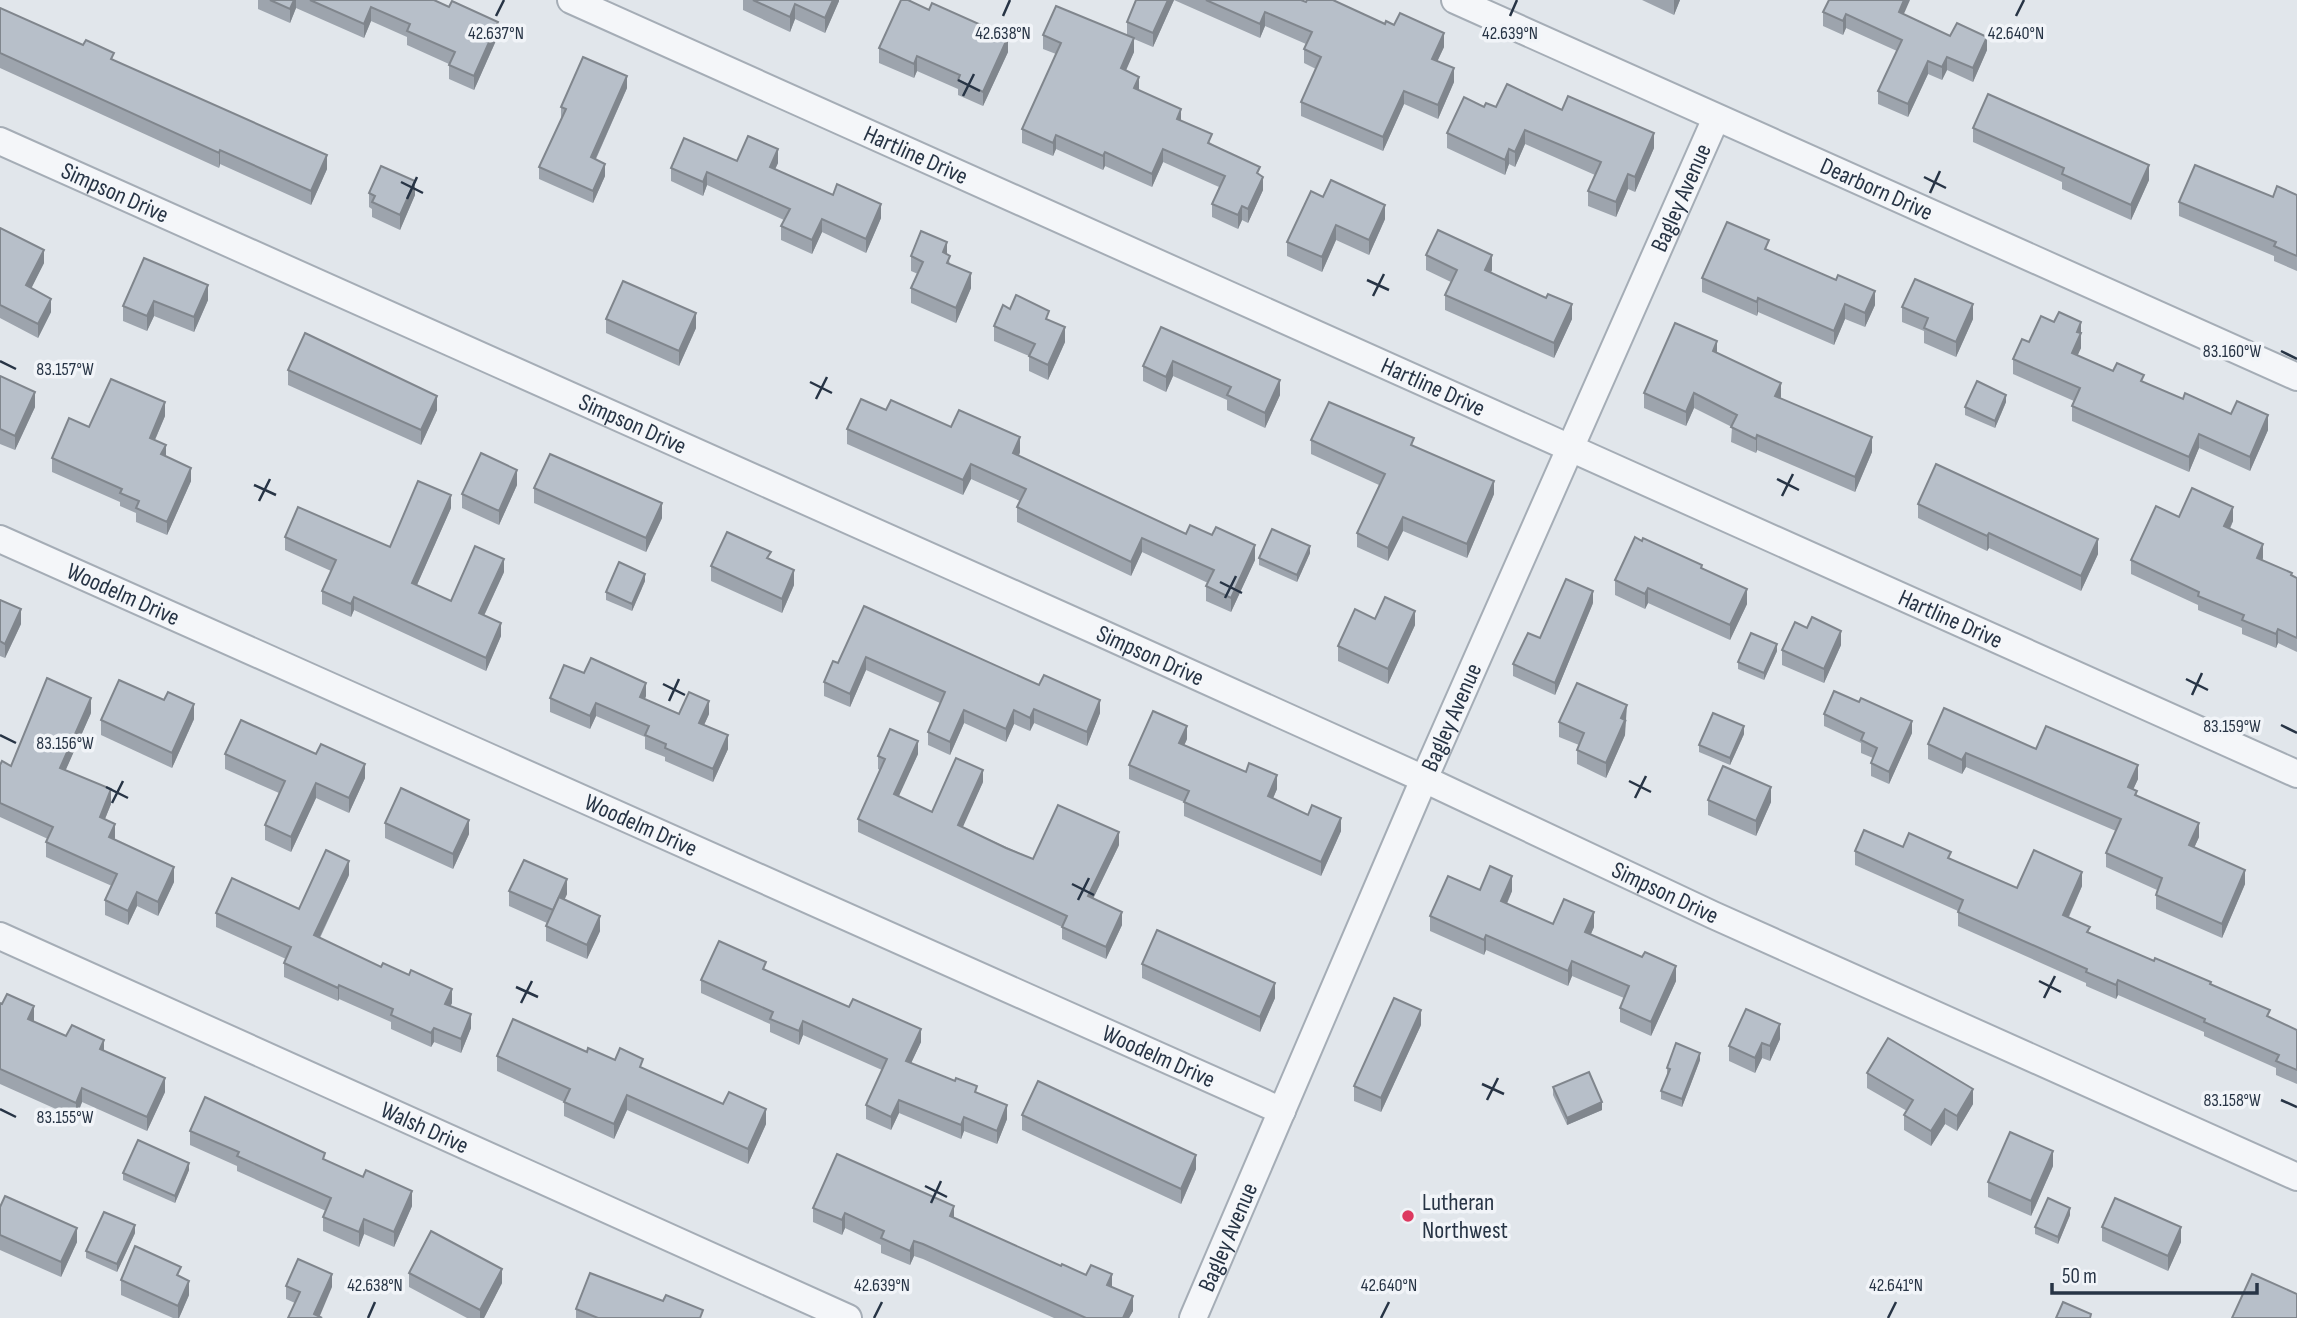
<svg xmlns="http://www.w3.org/2000/svg" width="2297" height="1318" font-family="'Sofia Sans Condensed',sans-serif">
<style>
.lines{fill:none;stroke-linecap:round;stroke-linejoin:round}
.minor-casing{stroke:#a5adb6;stroke-width:30}
.minor{stroke:#f4f6f9;stroke-width:26}
.wall{fill:#9da4ad}
.shaded-wall{fill:#80868d}
.building{fill:#b7bfc9;stroke:#80868d;stroke-width:2}
.ticks{fill:none;stroke:#273445;stroke-width:2.5}
.poi-dot{fill:#dd3960;stroke:#f1f4f8;stroke-width:2.5}
.labels{text-anchor:middle;stroke-width:7;stroke-linejoin:round;paint-order:stroke}
.street-label{font-size:24px;fill:#273445;stroke:#f1f4f8}
.poi-label{font-size:24px;fill:#273445;stroke:#f1f4f8;text-anchor:start}
.ticks-label{font-size:18px;text-anchor:middle;fill:#273445;stroke:#f1f4f8;stroke-width:7;stroke-linejoin:round;paint-order:stroke}
</style>
<rect width="100%" height="100%" fill="#e1e6eb"/>
<g class="lines">
<!-- minor casing -->
<g class="minor-casing">
<g id="minor">
<path id="s1" d="M571,0L2297,774"/>
<path id="s2" d="M1455,0L2297,377"/>
<path id="s3" d="M0,141L1101,633L1424,779L1713,915L2297,1177"/>
<path id="s4" d="M0,539L1282,1111"/>
<path id="s5" d="M0,936L848,1318"/>
<path id="s6" d="M1193,1318L1424,779L1716,118"/>
</g>
</g>
<!-- minor -->
<use href="#minor" class="minor"/>
</g>
<!-- wall -->
<g class="wall">
<polygon points="258,0 434,0 498,36 474,90 449,79 449,64 407,45 407,37 371,21 364,38 296,8 290,23 258,9"/>
<polygon points="743,0 839,0 839,1 825,33 795,19 790,32 743,10"/>
<polygon points="1136,0 1301,0 1385,24 1444,47 1437,61 1454,82 1438,119 1404,104 1383,151 1301,116 1301,102 1316,69 1304,63 1304,49 1306,44 1265,26 1260,38 1174,0 1153,47 1134,39 1134,52 1125,71 1139,90 1212,144 1260,175 1263,190 1248,223 1242,220 1238,229 1212,217 1212,204 1219,187 1163,162 1152,187 1105,166 1103,170 1056,149 1053,156 1022,143 1022,129 1056,54 1043,49 1043,35 1127,35 1127,22"/>
<polygon points="1642,0 1680,0 1674,15"/>
<polygon points="0,8 114,60 327,169 311,205 220,164 219,168 0,68"/>
<polygon points="1823,12 1904,14 1950,36 1987,50 1973,82 1947,70 1942,80 1928,74 1908,117 1878,104 1878,91 1897,51 1846,28 1843,35 1823,26"/>
<polygon points="879,48 1008,52 983,106 958,95 958,89 917,71 914,78 879,63"/>
<polygon points="627,88 596,159 605,176 593,203 539,179 539,167 561,119 561,107"/>
<polygon points="1484,107 1562,110 1654,148 1635,192 1628,189 1616,217 1588,206 1588,191 1595,175 1525,144 1515,167 1509,164 1505,175 1447,148 1447,133"/>
<polygon points="1973,128 2149,180 2131,220 2062,189 2062,182 1973,142"/>
<polygon points="737,161 778,163 775,169 881,218 866,253 822,232 812,254 781,240 781,226 784,220 707,185 703,196 671,181 671,168"/>
<polygon points="369,193 415,195 400,230 372,217 372,209 369,207"/>
<polygon points="2297,195 2297,271 2274,261 2274,256 2179,216 2179,202 2273,197"/>
<polygon points="1323,197 1385,219 1369,255 1336,240 1322,272 1287,256 1287,242"/>
<polygon points="0,228 44,263 31,288 51,312 38,338 0,318"/>
<polygon points="1769,250 1875,305 1865,327 1845,319 1834,345 1758,312 1757,316 1702,292 1702,278"/>
<polygon points="947,254 950,264 971,288 956,323 911,303 911,288 918,274 911,271 911,256"/>
<polygon points="1426,255 1492,270 1491,272 1572,319 1554,358 1445,310 1445,295 1451,282 1426,270"/>
<polygon points="144,258 208,300 194,332 154,316 147,331 123,321 123,306"/>
<polygon points="1902,307 1973,319 1956,357 1924,343 1924,331 1902,322"/>
<polygon points="1010,309 1049,320 1065,342 1048,380 1029,371 1029,356 994,341 994,326"/>
<polygon points="606,319 696,328 679,366 606,333"/>
<polygon points="2054,322 2081,322 2081,348 2077,355 2113,371 2144,382 2183,399 2268,430 2250,471 2199,448 2189,472 2072,421 2072,406 2074,401 2013,374 2013,359 2029,342"/>
<polygon points="1161,327 1280,395 1265,428 1227,410 1227,400 1173,376 1166,392 1143,381 1143,366"/>
<polygon points="1717,353 1781,398 1872,452 1855,492 1757,450 1756,453 1731,442 1732,427 1694,408 1686,426 1644,408 1644,393"/>
<polygon points="288,370 437,410 421,445 288,385"/>
<polygon points="0,376 35,407 15,450 0,444"/>
<polygon points="2006,402 1995,428 1965,415 1965,407"/>
<polygon points="886,410 951,427 1020,452 1019,456 1186,534 1255,560 1231,612 1206,601 1206,586 1208,583 1142,552 1131,576 1017,522 1017,507 1020,501 971,479 963,495 847,444 847,429"/>
<polygon points="165,416 155,440 166,456 191,481 167,535 136,522 136,513 120,506 120,502 52,472 52,458 89,427"/>
<polygon points="1311,440 1414,447 1494,494 1467,558 1403,531 1388,561 1357,547 1357,533 1379,485 1311,454"/>
<polygon points="517,485 499,525 462,508 462,494"/>
<polygon points="534,488 662,518 646,552 534,503"/>
<polygon points="1918,504 2098,554 2081,591 1989,548 1987,551 1918,518"/>
<polygon points="451,508 417,585 451,601 504,572 484,616 501,636 486,671 354,610 351,617 322,604 322,591 331,571 285,550 285,537 390,547"/>
<polygon points="2179,517 2233,521 2230,529 2263,558 2262,561 2297,578 2297,652 2278,643 2276,648 2242,634 2242,628 2198,610 2198,605 2131,574 2131,560"/>
<polygon points="1310,553 1297,582 1259,565 1259,558"/>
<polygon points="771,560 794,585 782,613 711,581 711,566"/>
<polygon points="1702,569 1747,604 1730,640 1648,603 1645,609 1615,595 1615,580"/>
<polygon points="645,581 632,611 606,600 606,592"/>
<polygon points="0,600 21,624 5,658 0,656"/>
<polygon points="1593,603 1555,695 1513,676 1513,664 1540,638"/>
<polygon points="864,606 1100,713 1087,746 1034,723 1030,731 1014,724 1006,742 964,723 950,755 928,745 928,732 940,703 866,670 850,707 824,696 824,682 838,663"/>
<polygon points="1375,619 1415,625 1388,684 1338,661 1338,646"/>
<polygon points="1841,645 1824,683 1782,665 1782,650"/>
<polygon points="1777,651 1764,680 1738,669 1738,662"/>
<polygon points="584,673 646,696 645,699 679,714 709,714 704,725 728,749 713,782 665,761 665,757 645,749 645,737 596,716 590,729 550,712 550,698"/>
<polygon points="164,700 194,719 172,768 101,735 101,720"/>
<polygon points="1859,702 1912,733 1889,784 1871,776 1871,763 1873,758 1861,753 1861,743 1824,726 1824,714"/>
<polygon points="91,713 65,771 111,804 105,819 115,838 114,840 174,882 158,916 137,906 128,925 105,915 105,900 112,886 46,857 46,842 48,839 0,817 0,765 11,766"/>
<polygon points="1627,720 1625,724 1625,735 1606,778 1577,764 1577,750 1579,745 1559,737 1559,722"/>
<polygon points="1744,734 1730,765 1699,752 1699,745"/>
<polygon points="1187,739 1184,745 1277,789 1273,798 1341,831 1321,876 1184,816 1184,802 1129,779 1129,765"/>
<polygon points="1928,744 2036,749 2138,779 2133,789 2137,795 2199,837 2194,848 2245,884 2222,938 2156,909 2156,895 2157,890 2106,867 2106,853 2116,831 1966,767 1962,774 1928,759"/>
<polygon points="225,754 365,778 349,813 316,798 291,852 265,840 265,825 279,793 225,769"/>
<polygon points="918,754 898,796 932,812 983,782 962,827 1033,859 1119,845 1093,899 1122,925 1106,959 1062,939 1062,927 858,832 858,819 880,770 878,769 878,756"/>
<polygon points="1708,800 1771,802 1756,836 1708,815"/>
<polygon points="385,823 469,834 453,869 385,838"/>
<polygon points="1855,851 1951,860 2017,888 2082,886 2069,917 2090,933 2154,961 2211,984 2270,1018 2297,1030 2297,1084 2276,1075 2276,1068 2204,1036 2204,1032 2118,995 2116,999 2086,986 2086,983 1958,926 1958,911 1855,865"/>
<polygon points="349,875 320,938 452,1003 450,1006 471,1028 461,1053 434,1042 431,1047 391,1029 391,1022 339,999 338,1001 284,977 284,963 286,959 216,927 216,913 299,909"/>
<polygon points="1480,890 1512,891 1507,904 1553,924 1594,927 1591,934 1676,981 1651,1036 1620,1022 1620,1008 1624,998 1572,976 1568,986 1486,950 1484,955 1430,931 1430,916"/>
<polygon points="509,891 567,894 564,900 600,931 587,959 546,941 546,926 547,923 509,906"/>
<polygon points="1142,964 1275,998 1260,1032 1142,978"/>
<polygon points="766,970 921,1042 911,1063 977,1092 1007,1119 997,1144 964,1131 961,1139 899,1113 891,1130 866,1119 866,1105 882,1070 803,1035 799,1045 770,1032 770,1024 701,993 701,980"/>
<polygon points="0,1003 33,1022 66,1036 104,1051 165,1092 147,1131 82,1102 76,1118 0,1084"/>
<polygon points="1421,1025 1381,1112 1354,1101 1354,1086"/>
<polygon points="1780,1039 1770,1061 1762,1058 1755,1073 1729,1061 1729,1046"/>
<polygon points="587,1052 643,1069 766,1124 748,1164 627,1110 614,1139 564,1116 564,1102 497,1071 497,1056"/>
<polygon points="1700,1060 1682,1107 1661,1099 1661,1091 1668,1076 1667,1075 1667,1068"/>
<polygon points="1867,1073 1973,1104 1957,1131 1945,1124 1931,1146 1904,1130 1904,1115 1907,1111 1867,1088"/>
<polygon points="1553,1087 1602,1110 1567,1125 1553,1095"/>
<polygon points="1022,1115 1196,1169 1181,1204 1022,1130"/>
<polygon points="190,1131 325,1160 412,1206 394,1247 364,1234 359,1247 323,1231 323,1217 326,1211 237,1171 237,1166 190,1145"/>
<polygon points="2053,1166 2031,1216 1988,1197 1988,1182"/>
<polygon points="189,1170 175,1203 123,1180 123,1173"/>
<polygon points="0,1207 77,1242 61,1277 0,1250"/>
<polygon points="813,1208 954,1218 1061,1266 1112,1287 1133,1311 1129,1318 1054,1318 923,1259 914,1256 910,1265 881,1253 881,1245 845,1228 842,1235 813,1222"/>
<polygon points="2070,1215 2058,1244 2035,1234 2035,1227"/>
<polygon points="2102,1227 2181,1242 2168,1271 2102,1241"/>
<polygon points="135,1233 117,1272 86,1258 86,1251"/>
<polygon points="409,1273 502,1283 484,1318 467,1318 409,1287"/>
<polygon points="181,1277 189,1295 179,1318 173,1318 121,1295 121,1280"/>
<polygon points="286,1286 332,1287 295,1303 286,1299"/>
<polygon points="576,1309 703,1318 576,1318"/>
</g>
<!-- shaded-wall -->
<g class="shaded-wall">
<polygon points="294,0 296,0 296,8 290,23 290,9"/>
<polygon points="833,0 839,0 839,1 825,33 825,18"/>
<polygon points="1168,0 1174,0 1153,47 1153,33"/>
<polygon points="1674,0 1680,0 1674,15"/>
<polygon points="1904,0 1910,0 1899,25 1899,12"/>
<polygon points="795,4 795,19 790,32 790,17"/>
<polygon points="371,7 371,21 364,38 364,24"/>
<polygon points="1265,12 1265,26 1260,38 1260,24"/>
<polygon points="1846,14 1846,28 1843,35 1843,21"/>
<polygon points="498,22 498,36 474,90 474,76"/>
<polygon points="1444,33 1444,47 1432,73 1432,59"/>
<polygon points="1008,37 1008,52 983,106 983,92"/>
<polygon points="1987,37 1987,50 1973,82 1973,68"/>
<polygon points="1134,38 1134,52 1121,82 1121,68"/>
<polygon points="917,56 917,71 914,78 914,64"/>
<polygon points="1947,57 1947,70 1942,80 1942,67"/>
<polygon points="1928,61 1928,74 1908,117 1908,104"/>
<polygon points="1454,68 1454,82 1438,119 1438,105"/>
<polygon points="627,76 627,88 591,169 591,157"/>
<polygon points="1139,77 1139,90 1134,88"/>
<polygon points="1404,91 1404,104 1383,151 1383,137"/>
<polygon points="1181,109 1181,123 1177,119"/>
<polygon points="1525,130 1525,144 1515,167 1515,152"/>
<polygon points="1654,133 1654,148 1635,192 1635,177"/>
<polygon points="1056,135 1056,149 1053,156 1053,143"/>
<polygon points="778,149 778,163 770,180 770,167"/>
<polygon points="1163,149 1163,162 1152,187 1152,174"/>
<polygon points="1509,149 1509,164 1505,175 1505,160"/>
<polygon points="220,150 220,164 219,168 219,153"/>
<polygon points="1105,152 1105,166 1103,170 1103,156"/>
<polygon points="327,155 327,169 311,205 311,191"/>
<polygon points="605,164 605,176 593,203 593,191"/>
<polygon points="2149,165 2149,180 2131,220 2131,205"/>
<polygon points="707,172 707,185 703,196 703,182"/>
<polygon points="1628,174 1628,189 1616,217 1616,202"/>
<polygon points="1263,177 1263,190 1248,223 1248,209"/>
<polygon points="415,181 415,195 400,230 400,215"/>
<polygon points="881,204 881,218 866,253 866,239"/>
<polygon points="1385,205 1385,219 1369,255 1369,240"/>
<polygon points="1242,206 1242,220 1238,229 1238,215"/>
<polygon points="822,219 822,232 812,254 812,240"/>
<polygon points="1336,225 1336,240 1322,272 1322,257"/>
<polygon points="947,242 947,257 943,252"/>
<polygon points="44,250 44,263 26,299 26,285"/>
<polygon points="1492,255 1492,270 1485,285 1485,270"/>
<polygon points="971,273 971,288 956,323 956,308"/>
<polygon points="208,285 208,300 194,332 194,317"/>
<polygon points="1875,291 1875,305 1865,327 1865,313"/>
<polygon points="1758,298 1758,312 1757,316 1757,302"/>
<polygon points="51,299 51,312 38,338 38,324"/>
<polygon points="154,301 154,316 147,331 147,316"/>
<polygon points="1572,304 1572,319 1554,358 1554,343"/>
<polygon points="1845,304 1845,319 1834,345 1834,331"/>
<polygon points="1973,304 1973,319 1956,357 1956,342"/>
<polygon points="696,313 696,328 679,366 679,351"/>
<polygon points="2081,322 2081,348 2072,368 2072,353 2077,332"/>
<polygon points="1065,327 1065,342 1048,380 1048,365"/>
<polygon points="1717,341 1717,356 1713,351"/>
<polygon points="1173,361 1173,376 1166,392 1166,377"/>
<polygon points="1280,380 1280,395 1265,428 1265,413"/>
<polygon points="1781,383 1781,397 1775,410 1775,396"/>
<polygon points="35,392 35,407 15,450 15,436"/>
<polygon points="1694,393 1694,408 1686,426 1686,412"/>
<polygon points="2006,395 2006,402 1995,428 1995,421"/>
<polygon points="437,396 437,410 421,445 421,430"/>
<polygon points="165,402 165,416 150,451 150,438"/>
<polygon points="2268,415 2268,430 2250,471 2250,457"/>
<polygon points="2199,434 2199,448 2189,472 2189,457"/>
<polygon points="1757,435 1757,450 1756,453 1756,439"/>
<polygon points="1020,437 1020,452 1013,468 1013,453"/>
<polygon points="1872,437 1872,452 1855,492 1855,477"/>
<polygon points="166,445 166,458 161,454"/>
<polygon points="971,464 971,479 963,495 963,480"/>
<polygon points="191,468 191,481 167,535 167,522"/>
<polygon points="517,470 517,485 499,525 499,511"/>
<polygon points="1494,481 1494,494 1467,558 1467,544"/>
<polygon points="451,495 451,508 412,596 412,583"/>
<polygon points="662,503 662,518 646,552 646,538"/>
<polygon points="2233,507 2233,521 2224,540 2224,526"/>
<polygon points="1403,517 1403,531 1388,561 1388,548"/>
<polygon points="1989,533 1989,548 1987,551 1987,536"/>
<polygon points="1142,538 1142,552 1131,576 1131,562"/>
<polygon points="2098,539 2098,554 2081,591 2081,576"/>
<polygon points="2263,544 2263,558 2257,572 2257,558"/>
<polygon points="1255,545 1255,560 1231,612 1231,598"/>
<polygon points="1310,546 1310,553 1297,582 1297,575"/>
<polygon points="504,559 504,572 479,626 479,613"/>
<polygon points="794,570 794,585 782,613 782,599"/>
<polygon points="645,574 645,581 632,611 632,604"/>
<polygon points="1648,588 1648,603 1645,609 1645,594"/>
<polygon points="1747,589 1747,604 1730,640 1730,625"/>
<polygon points="1593,591 1593,603 1555,695 1555,683"/>
<polygon points="354,597 354,610 351,617 351,604"/>
<polygon points="21,609 21,624 5,658 5,644"/>
<polygon points="1415,611 1415,625 1388,684 1388,669"/>
<polygon points="501,623 501,636 486,671 486,658"/>
<polygon points="2278,629 2278,643 2276,648 2276,634"/>
<polygon points="1841,631 1841,645 1824,683 1824,669"/>
<polygon points="1777,644 1777,651 1764,680 1764,673"/>
<polygon points="866,657 866,670 850,707 850,694"/>
<polygon points="646,683 646,696 640,710 640,697"/>
<polygon points="91,698 91,713 60,783 60,768"/>
<polygon points="1100,700 1100,713 1087,746 1087,732"/>
<polygon points="709,701 709,714 699,736 699,723"/>
<polygon points="596,703 596,716 590,729 590,716"/>
<polygon points="194,704 194,719 172,768 172,753"/>
<polygon points="1627,705 1625,735 1606,778 1606,763 1621,718"/>
<polygon points="1034,709 1034,723 1030,731 1030,718"/>
<polygon points="964,710 964,723 950,755 950,742"/>
<polygon points="1014,710 1014,724 1006,742 1006,729"/>
<polygon points="1912,721 1912,733 1889,784 1889,772"/>
<polygon points="1187,726 1187,739 1179,757 1179,743"/>
<polygon points="1744,726 1744,734 1730,765 1730,758"/>
<polygon points="728,735 728,749 713,782 713,769"/>
<polygon points="918,741 918,754 894,807 894,794"/>
<polygon points="1966,753 1966,767 1962,774 1962,760"/>
<polygon points="365,764 365,778 349,813 349,798"/>
<polygon points="2138,765 2138,779 2128,801 2128,787"/>
<polygon points="983,770 983,782 958,838 958,825"/>
<polygon points="1277,775 1277,789 1268,810 1268,796"/>
<polygon points="316,783 316,798 291,852 291,837"/>
<polygon points="1771,787 1771,802 1756,836 1756,821"/>
<polygon points="111,789 111,804 100,831 100,817"/>
<polygon points="1341,818 1341,831 1321,876 1321,862"/>
<polygon points="469,820 469,834 453,869 453,854"/>
<polygon points="2199,823 2199,837 2189,859 2189,845"/>
<polygon points="115,824 115,838 109,852 109,837"/>
<polygon points="1119,832 1119,845 1088,909 1088,896"/>
<polygon points="349,861 349,875 314,949 314,935"/>
<polygon points="174,867 174,882 158,916 158,902"/>
<polygon points="2245,870 2245,884 2222,938 2222,924"/>
<polygon points="2082,872 2082,886 2063,929 2063,915"/>
<polygon points="1512,876 1512,891 1501,916 1501,901"/>
<polygon points="567,879 567,894 553,925 553,910"/>
<polygon points="137,892 137,906 128,925 128,911"/>
<polygon points="1122,912 1122,925 1106,959 1106,947"/>
<polygon points="1594,912 1594,927 1585,947 1585,932"/>
<polygon points="600,916 600,931 587,959 587,945"/>
<polygon points="1486,935 1486,950 1484,955 1484,940"/>
<polygon points="1572,961 1572,976 1568,986 1568,971"/>
<polygon points="1676,966 1676,981 1651,1036 1651,1022"/>
<polygon points="2118,980 2118,995 2116,999 2116,985"/>
<polygon points="1275,983 1275,998 1260,1032 1260,1017"/>
<polygon points="339,985 339,999 338,1001 338,988"/>
<polygon points="452,989 452,1003 445,1018 445,1004"/>
<polygon points="34,1006 34,1021 28,1034 28,1019"/>
<polygon points="1421,1010 1421,1025 1381,1112 1381,1098"/>
<polygon points="471,1014 471,1028 461,1053 461,1039"/>
<polygon points="803,1021 803,1035 799,1045 799,1031"/>
<polygon points="1780,1024 1780,1039 1770,1061 1770,1046"/>
<polygon points="434,1028 434,1042 431,1047 431,1033"/>
<polygon points="921,1029 921,1042 906,1074 906,1061"/>
<polygon points="104,1040 104,1054 100,1049"/>
<polygon points="1762,1043 1762,1058 1755,1073 1755,1058"/>
<polygon points="1700,1053 1700,1060 1682,1107 1682,1099"/>
<polygon points="165,1078 165,1092 147,1131 147,1117"/>
<polygon points="82,1088 82,1102 76,1118 76,1103"/>
<polygon points="1973,1089 1973,1104 1957,1131 1957,1116"/>
<polygon points="627,1095 627,1110 614,1139 614,1124"/>
<polygon points="899,1100 899,1113 891,1130 891,1117"/>
<polygon points="1602,1102 1602,1110 1567,1125 1567,1118"/>
<polygon points="1007,1105 1007,1119 997,1144 997,1131"/>
<polygon points="766,1109 766,1124 748,1164 748,1149"/>
<polygon points="1945,1109 1945,1124 1931,1146 1931,1131"/>
<polygon points="964,1117 964,1131 961,1139 961,1125"/>
<polygon points="2053,1151 2053,1166 2031,1216 2031,1201"/>
<polygon points="1196,1155 1196,1169 1181,1204 1181,1189"/>
<polygon points="189,1163 189,1170 175,1203 175,1196"/>
<polygon points="412,1191 412,1206 394,1247 394,1232"/>
<polygon points="954,1206 954,1221 950,1216"/>
<polygon points="2070,1208 2070,1215 2058,1244 2058,1237"/>
<polygon points="845,1213 845,1228 842,1235 842,1220"/>
<polygon points="364,1219 364,1234 359,1247 359,1232"/>
<polygon points="135,1225 135,1233 117,1272 117,1264"/>
<polygon points="2181,1227 2181,1242 2168,1271 2168,1256"/>
<polygon points="77,1228 77,1242 61,1277 61,1262"/>
<polygon points="914,1241 914,1256 910,1265 910,1251"/>
<polygon points="502,1269 502,1283 484,1318 480,1318 480,1310"/>
<polygon points="332,1274 332,1287 319,1318 314,1314"/>
<polygon points="1112,1274 1112,1289 1107,1285"/>
<polygon points="189,1281 189,1295 179,1318 178,1318 178,1306"/>
<polygon points="1133,1296 1133,1311 1129,1318 1123,1318"/>
</g>
<!-- building -->
<g class="building">
<polygon points="270,0 294,0 290,9"/>
<polygon points="310,0 434,0 449,7 452,1 498,22 474,76 449,65 455,52 407,31 410,24 371,7 364,24"/>
<polygon points="753,0 833,0 825,18 795,4 790,17"/>
<polygon points="901,0 908,0 929,10 932,3 1008,37 983,92 958,80 960,75 917,56 914,64 879,48"/>
<polygon points="1136,0 1168,0 1153,33 1127,22"/>
<polygon points="1206,0 1301,0 1306,2 1307,0 1333,0 1385,24 1386,21 1394,25 1400,13 1444,33 1432,59 1454,68 1438,105 1404,91 1383,137 1301,102 1321,57 1304,49 1312,32 1265,12 1260,24"/>
<polygon points="1829,0 1904,0 1899,12 1950,36 1957,23 1987,37 1973,68 1947,57 1942,67 1928,61 1908,104 1878,91 1902,40 1846,14 1843,21 1823,12"/>
<polygon points="1056,6 1134,38 1121,68 1139,77 1134,88 1181,109 1177,119 1212,134 1208,143 1260,167 1257,173 1263,177 1248,209 1242,206 1238,215 1212,204 1225,176 1163,149 1152,174 1105,152 1103,156 1056,135 1053,143 1022,129 1061,43 1043,35"/>
<polygon points="0,8 83,45 86,40 114,53 111,59 327,155 311,191 220,150 219,153 0,53"/>
<polygon points="583,57 627,76 591,157 605,164 593,191 539,167 566,109 561,107"/>
<polygon points="1507,84 1562,110 1568,96 1654,133 1635,177 1628,174 1616,202 1588,191 1601,162 1525,130 1515,152 1509,149 1505,160 1447,133 1464,97 1484,107 1486,103 1496,107"/>
<polygon points="1988,94 2149,165 2131,205 2062,174 2064,168 1973,128"/>
<polygon points="748,136 778,149 770,167 833,195 837,184 881,204 866,239 822,219 812,240 781,226 790,209 707,172 703,182 671,168 684,138 737,161"/>
<polygon points="2195,165 2273,197 2277,186 2297,195 2297,256 2274,246 2276,242 2179,202"/>
<polygon points="381,166 415,181 400,215 372,202 375,196 369,193"/>
<polygon points="1331,180 1385,205 1369,240 1336,225 1322,257 1287,242 1311,191 1323,197"/>
<polygon points="1727,222 1769,240 1765,249 1836,280 1838,275 1875,291 1865,313 1845,304 1834,331 1758,298 1757,302 1702,278"/>
<polygon points="0,228 44,250 26,285 51,299 38,324 0,305"/>
<polygon points="1438,230 1492,255 1485,270 1546,298 1548,294 1572,304 1554,343 1445,295 1457,270 1426,255"/>
<polygon points="921,231 947,242 943,252 950,256 947,263 971,273 956,308 911,288 923,262 911,256"/>
<polygon points="144,258 208,285 194,317 154,301 147,316 123,306"/>
<polygon points="1915,279 1973,304 1956,342 1924,328 1928,318 1902,307"/>
<polygon points="623,281 696,313 679,351 606,319"/>
<polygon points="1016,295 1049,311 1046,319 1065,327 1048,365 1029,356 1035,344 994,326 1003,305 1010,309"/>
<polygon points="2059,312 2081,322 2077,332 2081,333 2072,353 2113,371 2117,363 2144,375 2141,381 2183,399 2185,393 2231,414 2237,401 2268,415 2250,457 2199,434 2189,457 2072,406 2080,388 2013,359 2022,339 2029,342 2041,316 2054,322"/>
<polygon points="1675,323 1717,341 1713,351 1781,383 1775,396 1872,437 1855,477 1757,435 1756,439 1731,427 1737,415 1694,393 1686,412 1644,393"/>
<polygon points="1161,327 1280,380 1265,413 1227,395 1231,387 1173,361 1166,377 1143,366"/>
<polygon points="305,333 437,396 421,430 288,370"/>
<polygon points="0,376 35,392 15,436 0,429"/>
<polygon points="111,379 165,402 150,438 166,445 161,454 191,468 167,522 136,508 139,501 120,493 122,489 52,458 69,418 89,427"/>
<polygon points="1977,381 2006,395 1995,421 1965,407"/>
<polygon points="861,399 886,410 891,400 951,427 959,410 1020,437 1013,453 1186,534 1190,525 1212,535 1216,527 1255,545 1231,598 1206,586 1214,570 1142,538 1131,562 1017,507 1026,489 971,464 963,480 847,429"/>
<polygon points="1329,402 1414,438 1411,445 1494,481 1467,544 1403,517 1388,548 1357,533 1385,474 1311,440"/>
<polygon points="481,453 517,470 499,511 462,494"/>
<polygon points="550,454 662,503 646,538 534,488"/>
<polygon points="1936,464 2098,539 2081,576 1989,533 1987,536 1918,504"/>
<polygon points="418,481 451,495 412,583 451,601 475,546 504,559 479,613 501,623 486,658 354,597 351,604 322,591 336,560 285,537 298,507 390,547"/>
<polygon points="2192,488 2233,507 2224,526 2263,544 2257,558 2292,573 2291,575 2297,578 2297,638 2278,629 2276,634 2242,620 2244,615 2198,596 2199,592 2131,560 2156,506 2179,517"/>
<polygon points="1272,529 1310,546 1297,575 1259,558"/>
<polygon points="727,532 771,552 767,558 794,570 782,599 711,566"/>
<polygon points="1635,537 1642,541 1643,538 1702,565 1701,568 1747,589 1730,625 1648,588 1645,594 1615,580"/>
<polygon points="619,562 645,574 632,604 606,592"/>
<polygon points="1566,579 1593,591 1555,683 1513,664 1528,633 1540,638"/>
<polygon points="1385,597 1415,611 1388,669 1338,646 1355,609 1375,619"/>
<polygon points="0,600 21,609 5,644 0,641"/>
<polygon points="864,606 1039,685 1044,675 1100,700 1087,732 1034,709 1030,718 1014,710 1006,729 964,710 950,742 928,732 945,692 866,657 850,694 824,682 833,661 838,663"/>
<polygon points="1812,617 1841,631 1824,669 1782,650 1795,622 1807,628"/>
<polygon points="1751,633 1777,644 1764,673 1738,662"/>
<polygon points="591,658 646,683 640,697 679,714 689,692 709,701 699,723 728,735 713,769 665,748 666,744 645,735 649,726 596,703 590,716 550,698 564,665 584,673"/>
<polygon points="47,678 91,698 60,768 111,789 100,817 115,824 109,837 174,867 158,902 137,892 128,911 105,900 117,874 46,842 53,827 0,803 0,765 2,761 11,766"/>
<polygon points="119,680 164,700 168,692 194,704 172,753 101,720"/>
<polygon points="1577,683 1627,705 1621,718 1625,720 1606,763 1577,750 1584,733 1559,722"/>
<polygon points="1834,691 1859,702 1861,698 1912,721 1889,772 1871,763 1877,748 1861,740 1864,733 1824,714"/>
<polygon points="1944,708 2036,749 2046,726 2138,765 2128,787 2137,791 2135,795 2199,823 2189,845 2245,870 2222,924 2156,895 2162,878 2106,853 2121,819 1966,753 1962,760 1928,744"/>
<polygon points="1153,711 1187,726 1179,743 1246,772 1249,763 1277,775 1268,796 1308,815 1312,805 1341,818 1321,862 1184,802 1189,791 1129,765"/>
<polygon points="1713,713 1744,726 1730,758 1699,745"/>
<polygon points="241,720 316,754 321,744 365,764 349,798 316,783 291,837 265,825 285,781 225,754"/>
<polygon points="890,729 918,741 894,794 932,812 956,758 983,770 958,825 1006,848 1033,859 1058,805 1119,832 1088,896 1122,912 1106,947 1062,927 1067,916 858,819 885,759 878,756"/>
<polygon points="1723,766 1771,787 1756,821 1708,800"/>
<polygon points="401,788 469,820 453,854 385,823"/>
<polygon points="1864,830 1903,847 1909,833 1951,852 1948,858 2017,888 2034,850 2082,872 2063,915 2090,927 2087,932 2154,961 2155,958 2211,982 2210,984 2270,1010 2267,1016 2297,1030 2297,1070 2276,1061 2279,1055 2204,1022 2205,1019 2118,980 2116,985 2086,972 2087,969 1958,912 1963,900 1855,851"/>
<polygon points="326,850 349,861 314,935 381,967 383,963 409,975 411,970 452,989 445,1004 471,1014 461,1039 434,1028 431,1033 391,1015 393,1009 339,985 338,988 284,963 291,947 216,913 232,878 299,909"/>
<polygon points="524,860 567,879 553,910 509,891"/>
<polygon points="1490,866 1512,876 1501,901 1553,924 1564,899 1594,912 1585,932 1642,957 1645,952 1676,966 1651,1022 1620,1008 1629,986 1572,961 1568,971 1486,935 1484,940 1430,916 1448,876 1480,890"/>
<polygon points="559,897 600,916 587,945 546,926"/>
<polygon points="1157,930 1275,983 1260,1017 1142,964"/>
<polygon points="719,941 766,962 763,969 849,1007 853,999 921,1029 906,1061 955,1081 956,1078 977,1086 975,1092 1007,1105 997,1131 964,1117 961,1125 899,1100 891,1117 866,1105 887,1059 803,1021 799,1031 770,1019 773,1012 701,980"/>
<polygon points="7,994 34,1006 28,1019 66,1036 72,1025 104,1040 100,1049 165,1078 147,1117 82,1088 76,1103 0,1069 0,1003 2,1004"/>
<polygon points="1394,998 1421,1010 1381,1098 1354,1086"/>
<polygon points="1746,1009 1780,1024 1770,1046 1762,1043 1755,1058 1729,1046"/>
<polygon points="513,1019 587,1052 588,1048 615,1060 620,1048 643,1059 640,1067 723,1104 729,1092 766,1109 748,1149 627,1095 614,1124 564,1102 570,1089 497,1056"/>
<polygon points="1888,1038 1973,1089 1957,1116 1945,1109 1931,1131 1904,1115 1913,1100 1867,1073"/>
<polygon points="1676,1043 1700,1053 1682,1099 1661,1091 1670,1069 1667,1068"/>
<polygon points="1589,1072 1602,1102 1567,1118 1553,1087"/>
<polygon points="1038,1081 1196,1155 1181,1189 1022,1115"/>
<polygon points="205,1097 325,1153 323,1159 363,1177 366,1170 412,1191 394,1232 364,1219 359,1232 323,1217 331,1198 237,1156 239,1152 190,1131"/>
<polygon points="2010,1132 2053,1151 2031,1201 1988,1182"/>
<polygon points="138,1140 189,1163 175,1196 123,1173"/>
<polygon points="837,1154 954,1206 950,1216 1061,1266 1062,1264 1086,1275 1091,1265 1112,1274 1107,1285 1133,1296 1123,1318 1086,1318 923,1244 914,1241 910,1251 881,1238 884,1231 845,1213 842,1220 813,1208"/>
<polygon points="5,1196 77,1228 61,1262 0,1235 0,1207"/>
<polygon points="2048,1198 2070,1208 2058,1237 2035,1227"/>
<polygon points="2115,1198 2181,1227 2168,1256 2102,1227"/>
<polygon points="104,1212 135,1225 117,1264 86,1251"/>
<polygon points="431,1231 502,1269 480,1310 409,1273"/>
<polygon points="135,1246 181,1267 177,1275 189,1281 178,1306 121,1280"/>
<polygon points="298,1259 332,1274 314,1314 322,1318 288,1318 300,1292 286,1286"/>
<polygon points="590,1273 663,1301 666,1295 703,1310 700,1318 598,1318 576,1309"/>
<polygon points="2252,1274 2297,1294 2297,1318 2232,1318"/>
<polygon points="2063,1302 2091,1314 2090,1318 2056,1318"/>
</g>
<!-- ticks -->
<path class="ticks" d="M496,16L504,0M1003,16L1010,0M1510,16L1517,0M2016,16L2024,0M958,80L980,91M963,96L974,74M1924,177L1946,188M401,182L423,193M1930,193L1940,171M407,199L417,177M1367,280L1389,290M1373,296L1384,274M2281,351L2297,359M0,361L16,369M810,382L832,393M816,399L827,377M1777,479L1799,490M254,485L276,495M1782,496L1793,474M259,501L270,479M1220,582L1242,593M1225,598L1236,576M2186,679L2208,690M663,684L685,695M2192,695L2202,673M669,701L679,679M2281,725L2297,733M0,735L16,743M1629,781L1651,792M106,787L128,798M1635,798L1646,776M112,803L123,781M1072,884L1094,895M1078,900L1089,878M2039,981L2061,992M516,987L538,997M2044,998L2055,976M521,1003L532,981M1482,1084L1504,1094M1487,1100L1498,1078M2281,1100L2297,1107M0,1109L16,1117M925,1186L947,1197M931,1203L941,1181M368,1318L375,1302M874,1318L882,1302M1381,1318L1389,1302M1888,1318L1896,1302"/>
<!-- markers -->
<circle class="poi-dot" cx="1408" cy="1216" r="7"/>
<g class="labels">
<!-- street labels -->
<g class="street-label">
<text dy="8" stroke="none"><textPath href="#s1" startOffset="378">Hartline Drive</textPath></text>
<text dy="8" stroke="none"><textPath href="#s2" startOffset="462">Dearborn Drive</textPath></text>
<text dy="8" stroke="none"><textPath href="#s3" startOffset="126">Simpson Drive</textPath></text>
<text dy="8" stroke="none"><textPath href="#s6" startOffset="1222">Bagley Avenue</textPath></text>
<text dy="8" stroke="none"><textPath href="#s1" startOffset="945">Hartline Drive</textPath></text>
<text dy="8" stroke="none"><textPath href="#s3" startOffset="693">Simpson Drive</textPath></text>
<text dy="8" stroke="none"><textPath href="#s4" startOffset="135">Woodelm Drive</textPath></text>
<text dy="8" stroke="none"><textPath href="#s1" startOffset="1512">Hartline Drive</textPath></text>
<text dy="8" stroke="none"><textPath href="#s3" startOffset="1260">Simpson Drive</textPath></text>
<text dy="8" stroke="none"><textPath href="#s6" startOffset="654">Bagley Avenue</textPath></text>
<text dy="8" stroke="none"><textPath href="#s4" startOffset="702">Woodelm Drive</textPath></text>
<text dy="8" stroke="none"><textPath href="#s3" startOffset="1827">Simpson Drive</textPath></text>
<text dy="8" stroke="none"><textPath href="#s4" startOffset="1269">Woodelm Drive</textPath></text>
<text dy="8" stroke="none"><textPath href="#s5" startOffset="466">Walsh Drive</textPath></text>
<text dy="8" stroke="none"><textPath href="#s6" startOffset="88">Bagley Avenue</textPath></text>
</g>
<!-- poi labels -->
<g class="poi-label">
<text x="1422" y="1210">Lutheran<tspan x="1422" dy="28">Northwest</tspan></text>
</g>
</g>
<g class="ticks-label">
<text x="496" y="39">42.637°N</text>
<text x="1003" y="39">42.638°N</text>
<text x="1510" y="39">42.639°N</text>
<text x="2016" y="39">42.640°N</text>
<text x="2232" y="357">83.160°W</text>
<text x="65" y="375">83.157°W</text>
<text x="2232" y="732">83.159°W</text>
<text x="65" y="749">83.156°W</text>
<text x="2232" y="1106">83.158°W</text>
<text x="65" y="1123">83.155°W</text>
<text x="375" y="1291">42.638°N</text>
<text x="882" y="1291">42.639°N</text>
<text x="1389" y="1291">42.640°N</text>
<text x="1896" y="1291">42.641°N</text>
</g>
<!-- scale -->
<path d="M2052 1283v10h205v-10" fill="none" stroke="#273445" stroke-width="3.5"/>
<text x="2062" y="1283" font-size="21" fill="#273445" stroke="#f1f4f8" stroke-width="5" paint-order="stroke">50 m</text>
</svg>
